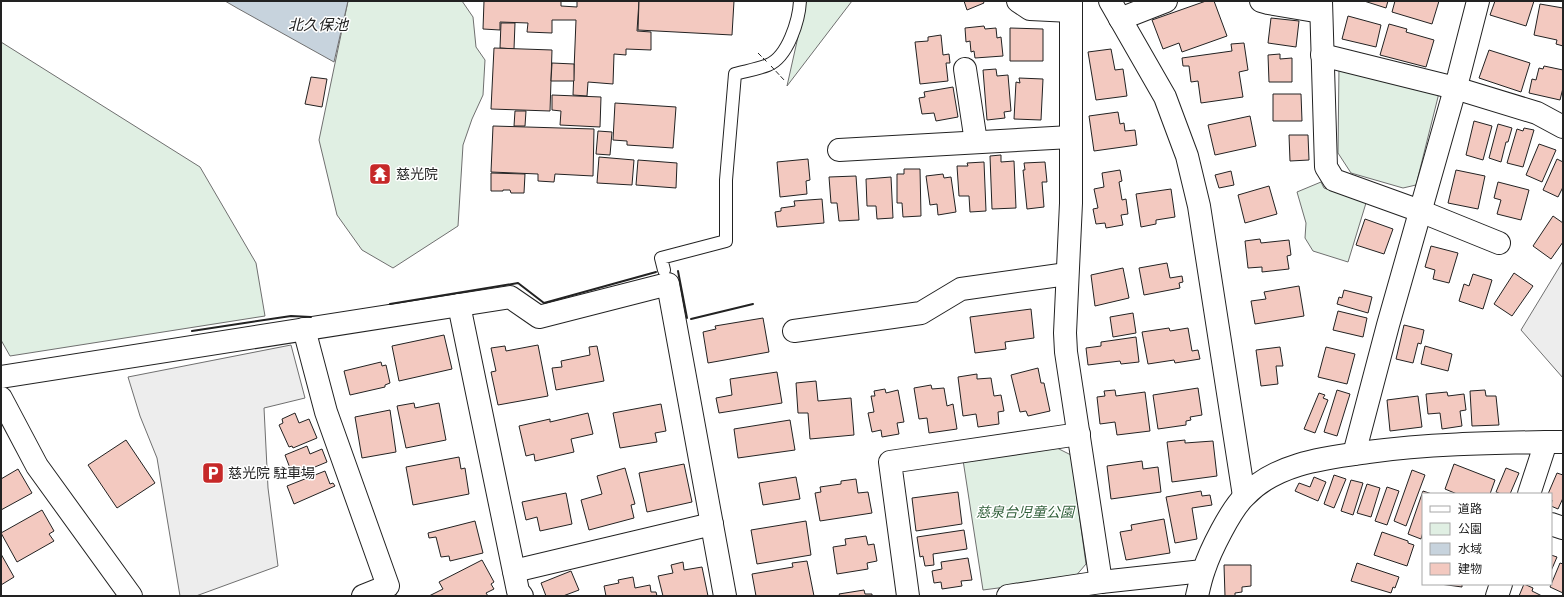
<svg xmlns="http://www.w3.org/2000/svg" width="1564" height="597" font-family="'IBM Plex Serif','Noto Sans JP',serif">
<style>
.green{fill:#e0efe3;stroke:#6f6f6f}
.parking{fill:#ededed;stroke:#6f6f6f}
.water{fill:#c7d3dd;stroke:#6f6f6f}
.building{fill:#f3c9c0;stroke:#222}
.lines{fill:none;stroke-linecap:round;stroke-linejoin:round}
.service-casing{stroke:#222;stroke-width:14}
.minor-casing{stroke:#222;stroke-width:24}
.tertiary-casing{stroke:#222;stroke-width:24}
.service{stroke:#fff;stroke-width:12}
.minor{stroke:#fff;stroke-width:22}
.tertiary{stroke:#fff;stroke-width:22}
.fence{stroke:#222;stroke-width:1;stroke-dasharray:5 2;stroke-linecap:butt}
.wall{stroke:#222;stroke-width:2}
.labels{text-anchor:middle;stroke-width:3;stroke-linejoin:round;paint-order:stroke}
.poi-label{font-size:14px;fill:#222;stroke:#fff;text-anchor:start}
.park-label{font-size:14px;font-style:italic;fill:#2f5e38;stroke:#fff}
.water-label{font-size:15px;font-style:italic;fill:#222;stroke:#fff}
</style>
<rect width="100%" height="100%" fill="#fff"/>
<!-- green -->
<g class="green">
<polygon points="348,1 462,1 473,17 476,47 485,60 483,95 472,119 463,145 458,226 393,268 362,250 337,215 319,140"/>
<polygon points="806,1 852,1 787,86"/>
<polygon points="1,42 200,167 256,263 265,316 10,356 1,340"/>
<polygon points="1339,66 1440,89 1416,185 1403,188 1351,173 1338,153"/>
<polygon points="1321,182 1324,188 1366,203 1348,262 1313,251 1305,238 1306,223 1297,192"/>
<polygon points="1055,447 1071,455 1086,564 1074,578 983,590 963,460"/>
</g>
<!-- parking -->
<g class="parking">
<polygon points="1563,261 1563,378 1521,330"/>
<polygon points="291,345 305,398 264,408 268,488 278,566 196,596 180,596 157,458 140,416 128,377"/>
</g>
<!-- water -->
<polygon class="water" points="225,1 348,1 334,62 237,8"/>
<!-- building -->
<g class="building">
<polygon points="484,1 561,1 561,6 577,7 577,1 639,1 637,31 651,32 651,50 626,49 626,55 614,54 613,84 588,82 587,96 573,95 576,20 552,20 552,33 527,32 528,23 500,22 500,30 483,29"/>
<polygon points="639,1 734,1 732,35 638,30"/>
<polygon points="964,1 983,1 984,3 967,10"/>
<polygon points="1206,1 1214,1 1227,36 1182,52 1179,43 1163,49 1152,20"/>
<polygon points="1364,1 1388,1 1386,8"/>
<polygon points="1395,1 1439,1 1432,24 1392,12"/>
<polygon points="1495,1 1534,1 1526,26 1490,15"/>
<polygon points="1540,4 1563,8 1563,46 1556,44 1557,40 1534,35"/>
<polygon points="1348,16 1381,25 1376,47 1342,39"/>
<polygon points="1271,18 1299,21 1296,47 1268,43"/>
<polygon points="501,23 515,23 514,49 500,48"/>
<polygon points="1389,24 1407,29 1406,32 1434,40 1426,67 1380,55"/>
<polygon points="984,26 985,29 996,28 997,38 1001,37 1003,56 975,58 974,51 971,52 970,41 966,42 965,28"/>
<polygon points="1010,28 1043,29 1043,61 1010,61"/>
<polygon points="941,35 943,55 949,54 950,63 946,63 948,81 920,84 915,42 928,41 928,37"/>
<polygon points="1244,43 1248,70 1239,72 1243,97 1201,103 1198,81 1191,82 1189,66 1183,66 1182,58 1232,51 1231,44"/>
<polygon points="494,48 552,50 550,111 491,109"/>
<polygon points="1111,49 1115,70 1123,69 1127,96 1096,100 1088,52"/>
<polygon points="1489,50 1530,63 1521,92 1479,78"/>
<polygon points="1280,54 1280,59 1292,58 1292,82 1269,82 1268,55"/>
<polygon points="552,63 574,64 574,81 551,81"/>
<polygon points="1544,66 1563,70 1563,88 1560,100 1529,93 1532,79 1536,80 1539,68 1543,69"/>
<polygon points="996,69 997,76 1008,75 1011,111 1004,112 1005,118 987,120 983,70"/>
<polygon points="311,77 327,79 322,107 305,104"/>
<polygon points="1019,78 1043,79 1041,120 1014,119 1016,82 1020,83"/>
<polygon points="953,87 958,117 936,121 934,113 922,114 919,98 925,97 924,92"/>
<polygon points="1273,94 1301,94 1302,121 1273,121"/>
<polygon points="552,95 601,97 600,127 560,125 561,111 552,110"/>
<polygon points="615,103 676,107 673,148 627,145 627,141 613,140"/>
<polygon points="515,111 526,111 525,126 514,126"/>
<polygon points="1118,112 1120,124 1124,123 1125,131 1135,130 1137,145 1094,151 1089,116"/>
<polygon points="1250,116 1256,146 1215,155 1208,125"/>
<polygon points="1474,121 1492,126 1483,160 1466,155"/>
<polygon points="1498,124 1512,128 1508,142 1506,142 1501,162 1489,158"/>
<polygon points="493,126 594,129 593,176 555,174 554,182 538,181 538,174 491,172"/>
<polygon points="1524,128 1534,130 1523,167 1507,163 1517,129 1523,131"/>
<polygon points="598,131 612,132 610,155 596,154"/>
<polygon points="1289,135 1308,135 1309,160 1290,161"/>
<polygon points="1539,144 1556,150 1542,182 1526,175"/>
<polygon points="1001,155 1001,162 1014,161 1016,208 992,209 990,156"/>
<polygon points="599,157 634,160 632,185 597,183"/>
<polygon points="808,159 810,180 806,181 807,194 780,197 777,162"/>
<polygon points="1557,159 1563,162 1563,187 1558,197 1543,190"/>
<polygon points="638,160 677,163 676,188 636,185"/>
<polygon points="984,162 986,211 970,212 969,196 959,196 957,166 968,166 967,163"/>
<polygon points="1045,162 1047,182 1042,182 1044,207 1027,209 1023,170 1025,170 1024,163"/>
<polygon points="904,169 920,169 921,216 903,217 902,203 897,203 897,174 904,174"/>
<polygon points="1120,170 1122,181 1119,182 1122,200 1126,199 1128,214 1121,215 1123,225 1106,228 1105,223 1096,224 1093,209 1098,208 1094,189 1104,187 1102,173"/>
<polygon points="1456,170 1485,176 1478,209 1448,203"/>
<polygon points="1231,171 1234,185 1219,188 1215,175"/>
<polygon points="491,173 525,174 524,193 511,193 510,190 503,190 503,191 491,191"/>
<polygon points="943,174 944,178 951,177 956,212 938,215 937,204 930,205 926,176"/>
<polygon points="856,176 859,220 839,221 837,203 831,203 829,177"/>
<polygon points="891,177 893,218 877,219 876,206 867,206 866,179"/>
<polygon points="1498,182 1529,190 1521,220 1497,214 1501,200 1494,198"/>
<polygon points="1269,186 1277,214 1245,223 1238,195"/>
<polygon points="1171,189 1175,217 1156,220 1156,224 1141,227 1136,194"/>
<polygon points="822,199 824,223 777,227 775,212 781,211 781,208 795,206 794,201"/>
<polygon points="1553,216 1563,223 1563,242 1551,259 1533,246"/>
<polygon points="1365,219 1393,229 1384,254 1356,245"/>
<polygon points="1260,239 1261,243 1289,240 1291,255 1287,256 1289,269 1262,272 1262,267 1248,268 1245,241"/>
<polygon points="1431,246 1458,253 1449,283 1433,279 1435,270 1425,267"/>
<polygon points="1167,263 1170,278 1182,276 1183,282 1179,283 1180,288 1144,295 1139,268"/>
<polygon points="1123,268 1129,298 1095,306 1091,275"/>
<polygon points="1514,273 1533,286 1512,316 1494,304"/>
<polygon points="1473,274 1492,280 1483,309 1459,301 1464,284 1469,286"/>
<polygon points="1299,286 1304,316 1255,324 1251,301 1266,299 1264,292"/>
<polygon points="1344,290 1372,297 1368,313 1337,304 1339,297 1342,298"/>
<polygon points="1031,309 1034,338 1005,342 1006,349 975,353 970,317"/>
<polygon points="1338,311 1367,318 1363,337 1333,330"/>
<polygon points="1133,313 1136,333 1113,337 1110,317"/>
<polygon points="763,318 769,352 708,363 703,332 716,329 715,326"/>
<polygon points="1404,325 1424,330 1421,344 1418,343 1413,363 1396,359"/>
<polygon points="1169,328 1170,331 1188,328 1192,351 1198,350 1200,359 1175,363 1174,360 1148,364 1142,332"/>
<polygon points="444,335 452,369 399,381 392,346"/>
<polygon points="1136,337 1139,362 1121,364 1120,361 1088,365 1086,348 1101,346 1101,342"/>
<polygon points="538,345 548,396 498,405 491,372 496,371 491,348 505,346 506,351"/>
<polygon points="597,346 604,381 556,390 552,368 562,367 561,361 590,355 589,347"/>
<polygon points="1425,346 1452,354 1448,371 1421,364"/>
<polygon points="1280,347 1283,366 1276,366 1278,384 1261,386 1256,350"/>
<polygon points="1326,347 1355,354 1347,384 1318,377"/>
<polygon points="381,362 382,366 386,365 390,383 385,385 385,387 350,395 344,371"/>
<polygon points="1038,368 1041,383 1044,383 1050,411 1028,416 1026,411 1020,412 1011,375"/>
<polygon points="777,372 782,403 719,413 716,398 732,395 730,379"/>
<polygon points="977,374 977,379 991,378 994,396 1001,395 1004,411 998,412 999,424 978,427 976,414 963,416 958,377"/>
<polygon points="816,381 818,401 851,398 854,435 810,439 808,413 798,413 796,383"/>
<polygon points="931,385 932,389 944,388 947,406 953,404 957,429 929,433 927,418 919,419 914,388"/>
<polygon points="1198,388 1202,415 1190,417 1191,420 1186,421 1186,425 1158,429 1153,395"/>
<polygon points="885,389 886,393 898,390 904,422 897,423 899,434 882,437 881,430 872,432 868,413 874,412 871,396 875,396 874,391"/>
<polygon points="1115,390 1116,396 1145,392 1150,431 1117,435 1115,422 1100,424 1097,397 1105,396 1104,391"/>
<polygon points="1337,390 1350,394 1337,436 1324,432"/>
<polygon points="1485,390 1486,396 1496,396 1499,425 1472,426 1470,391"/>
<polygon points="1447,392 1448,396 1464,394 1466,410 1460,411 1462,426 1442,429 1440,413 1428,414 1426,394"/>
<polygon points="1319,393 1325,395 1323,398 1328,400 1315,433 1304,429"/>
<polygon points="1418,396 1422,427 1390,431 1387,400"/>
<polygon points="414,403 415,408 439,403 446,440 406,448 397,406"/>
<polygon points="661,404 666,431 655,433 657,442 620,448 613,413"/>
<polygon points="390,410 396,452 362,458 355,417"/>
<polygon points="295,413 299,423 309,419 317,438 293,448 292,446 289,447 279,425 283,423 282,419"/>
<polygon points="588,413 593,434 571,439 574,452 535,461 534,454 526,456 519,426 550,419 550,422"/>
<polygon points="790,420 795,450 738,458 734,429"/>
<polygon points="126,440 155,483 117,508 88,465"/>
<polygon points="1185,440 1185,443 1213,441 1217,476 1172,482 1167,442"/>
<polygon points="307,446 310,454 322,449 327,462 293,476 285,455"/>
<polygon points="459,457 461,469 465,468 469,494 413,505 406,467"/>
<polygon points="1142,461 1143,469 1158,467 1161,492 1111,499 1107,466"/>
<polygon points="684,464 692,502 647,512 639,473"/>
<polygon points="1454,464 1495,480 1490,494 1457,494 1445,489"/>
<polygon points="625,468 635,504 631,505 634,518 589,530 581,500 602,494 597,476"/>
<polygon points="1506,468 1519,473 1510,494 1501,494 1496,492"/>
<polygon points="18,469 32,493 1,510 1,479"/>
<polygon points="1412,470 1425,475 1406,526 1394,521"/>
<polygon points="325,471 330,484 333,483 335,486 294,504 287,486"/>
<polygon points="1557,473 1563,475 1563,498 1558,509 1551,506 1552,500 1551,500 1551,494 1548,494"/>
<polygon points="1334,475 1346,479 1334,508 1324,504"/>
<polygon points="796,477 800,499 763,505 759,483"/>
<polygon points="1314,477 1326,482 1318,501 1295,491 1299,483 1310,487"/>
<polygon points="856,479 858,493 868,492 872,513 820,521 815,493 821,492 820,487 841,484 841,481"/>
<polygon points="1351,480 1363,483 1353,515 1341,511"/>
<polygon points="1367,484 1380,488 1371,517 1357,513"/>
<polygon points="1387,487 1399,491 1387,525 1375,521"/>
<polygon points="1201,491 1202,496 1210,495 1212,505 1192,508 1197,539 1175,543 1166,497"/>
<polygon points="1423,491 1432,494 1423,494 1423,532 1421,539 1408,534"/>
<polygon points="958,492 962,524 916,531 912,498"/>
<polygon points="566,493 572,524 540,531 537,517 526,520 522,502"/>
<polygon points="42,510 54,531 49,534 54,541 17,562 1,533"/>
<polygon points="1164,519 1170,553 1126,560 1120,532 1132,530 1131,525"/>
<polygon points="475,521 483,553 450,561 449,556 441,557 436,537 429,538 428,533"/>
<polygon points="806,521 811,555 757,564 751,530"/>
<polygon points="964,530 967,549 933,554 934,565 925,566 923,556 920,557 917,537"/>
<polygon points="1382,532 1408,541 1408,543 1414,545 1407,566 1374,555"/>
<polygon points="866,536 868,545 874,544 877,561 867,563 868,569 837,574 833,547 846,545 845,539"/>
<polygon points="1,554 14,577 1,585"/>
<polygon points="1551,555 1557,557 1551,571"/>
<polygon points="968,558 972,580 961,581 962,586 942,589 941,582 934,583 932,571 942,569 941,562"/>
<polygon points="482,560 494,582 491,584 494,589 486,593 488,596 429,596 443,589 439,582"/>
<polygon points="807,561 814,596 756,596 752,574 793,567 792,563"/>
<polygon points="683,562 684,570 702,567 708,596 663,596 658,576 673,573 671,565"/>
<polygon points="1357,563 1399,577 1395,588 1393,587 1391,593 1351,581"/>
<polygon points="1560,563 1563,564 1563,593 1550,587"/>
<polygon points="1224,565 1251,565 1251,586 1242,587 1242,592 1235,593 1235,596 1225,596"/>
<polygon points="571,571 579,590 563,596 546,596 541,583"/>
<polygon points="633,577 635,588 650,585 651,592 656,592 657,596 606,596 604,586 619,583 618,580"/>
<polygon points="1440,584 1462,584 1462,587"/>
<polygon points="1524,584 1533,588 1532,591 1542,596 1519,596"/>
<polygon points="864,590 865,594 872,594 872,596 840,596 839,594"/>
</g>
<g class="lines">
<!-- service casing -->
<g class="service-casing">
<path id="service" d="M664,270L661,258L726,241V180L735,74C746,71 758,69 768,65C788,57 799,20 800,1"/>
</g>
<!-- minor casing -->
<g class="minor-casing">
<g id="minor">
<polyline points="1018,1 1030,9 1071,11"/>
<polyline points="1261,1 1268,3 1321,12"/>
<polyline points="1321,1 1326,167 1334,180 1420,211 1499,243"/>
<polyline points="1120,19 1166,1"/>
<polyline points="1322,55 1455,88 1537,113 1563,127"/>
<polyline points="965,69 976,142"/>
<polyline points="839,150 1071,137"/>
<polyline points="459,305 518,591 522,596"/>
<polyline points="304,329 326,412 388,586 363,596"/>
<polyline points="794,331 921,313 961,289 1067,274"/>
<polyline points="1,377 510,297 539,317 668,284 725,596"/>
<polyline points="1,398 37,466 131,596"/>
<polyline points="1354,454 1388,325 1459,75 1478,1"/>
<polyline points="1551,524 1563,528"/>
<polyline points="514,571 712,524"/>
<polyline points="908,596 890,462 1079,434"/>
<polyline points="1008,596 1101,582 1203,571"/>
<path d="M1197,596C1199,587 1201,578 1204,570C1210,551 1231,509 1245,496C1276,463 1325,458 1368,452C1427,444 1486,443 1546,442L1529,494"/>
<polyline points="1497,596 1501,584"/>
</g>
</g>
<!-- tertiary casing -->
<g class="tertiary-casing">
<g id="tertiary">
<polyline points="1071,1 1071,203 1065,333 1066,352 1101,582"/>
<polyline points="1110,1 1165,97 1187,156 1199,206 1244,496"/>
<polyline points="1546,442 1563,442"/>
</g>
</g>
<!-- service -->
<use href="#service" class="service"/>
<!-- minor -->
<use href="#minor" class="minor"/>
<!-- tertiary -->
<use href="#tertiary" class="tertiary"/>
<!-- fence -->
<g class="fence">
<polyline points="758,53 767,62"/>
<polyline points="771,66 785,81"/>
</g>
<!-- wall -->
<g class="wall">
<polyline points="678,271 687,318"/>
<polyline points="390,304 518,283 544,303 656,272"/>
<polyline points="691,319 753,304"/>
<polyline points="192,331 291,316 311,317"/>
</g>
</g>
<!-- icons -->
<defs>
<g id="temple-square" transform="scale(1.15)"><rect x="-9" y="-9" width="18" height="18" rx="4" fill="#c62828" stroke="#fff"/><path d="M0-6L5-2H3V0L6.5 2.5H4V6H1.5V3h-3V6H-4V2.5H-6.5L-3 0V-2H-5Z" fill="#fff"/></g>
<g id="parking-square" transform="scale(1.15)"><rect x="-9" y="-9" width="18" height="18" rx="4" fill="#c62828" stroke="#fff"/><path d="M-3.5-5.5H1a3.5 3.5 0 0 1 0 7H-1V5.5H-3.5ZM-1-3.4V-.6H.8a1.4 1.4 0 0 0 0-2.8Z" fill="#fff"/></g>
</defs>
<g fill-rule="evenodd">
<use href="#temple-square" x="380" y="174"/>
<use href="#parking-square" x="213" y="473"/>
</g>
<g class="labels">
<!-- poi labels -->
<g class="poi-label">
<text x="396" y="179">慈光院</text>
<text x="228" y="478">慈光院 駐車場</text>
</g>
<!-- park labels -->
<g class="park-label">
<text x="1025" y="517">慈泉台児童公園</text>
</g>
<!-- water labels -->
<g class="water-label">
<text x="318" y="30">北久保池</text>
</g>
</g>
<!-- border -->
<rect width="1564" height="597" fill="none" stroke="#222222" stroke-width="4"/>
<!-- legend -->
<rect x="1422" y="493" width="130" height="92" fill="#ffffff" stroke="#a7a7a7"/>
<rect x="1430" y="506" width="20" height="6" fill="#ffffff" stroke="#a7a7a7"/>
<text x="1458" y="513" font-size="12" fill="#222222">道路</text>
<rect x="1430" y="523" width="20" height="12" fill="#e0efe3" stroke="#a7a7a7"/>
<text x="1458" y="533" font-size="12" fill="#222222">公園</text>
<rect x="1430" y="543" width="20" height="12" fill="#c7d3dd" stroke="#a7a7a7"/>
<text x="1458" y="553" font-size="12" fill="#222222">水域</text>
<rect x="1430" y="563" width="20" height="12" fill="#f3c9c0" stroke="#a7a7a7"/>
<text x="1458" y="573" font-size="12" fill="#222222">建物</text>
</svg>
